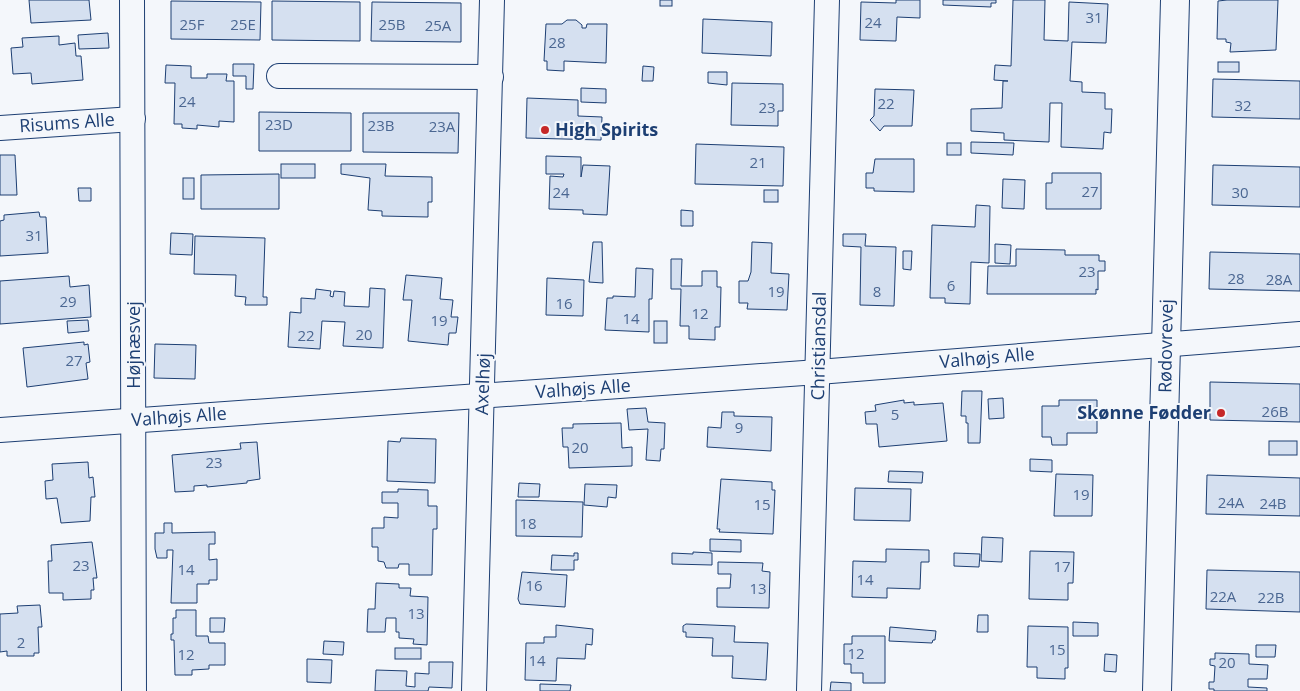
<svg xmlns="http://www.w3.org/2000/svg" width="1300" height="691" font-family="'Open Sans',sans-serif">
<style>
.building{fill:#d5e0f0;stroke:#1d3f73}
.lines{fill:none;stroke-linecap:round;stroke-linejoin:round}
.street-casing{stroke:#1d3f73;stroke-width:26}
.secondary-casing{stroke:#1d3f73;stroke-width:30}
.street{stroke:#f4f7fb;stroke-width:24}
.secondary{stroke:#f4f7fb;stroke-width:28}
.poi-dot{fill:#c62828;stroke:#f4f7fb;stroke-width:2}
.labels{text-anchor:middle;stroke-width:4;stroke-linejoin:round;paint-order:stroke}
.number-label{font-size:15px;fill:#4b6792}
.street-label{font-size:18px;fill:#1d3f73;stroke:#f4f7fb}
.poi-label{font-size:18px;font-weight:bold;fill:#1d3f73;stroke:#f4f7fb;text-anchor:start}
</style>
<rect width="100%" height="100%" fill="#f4f7fb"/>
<!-- building -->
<g class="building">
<polygon points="29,0 89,0 91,20 31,23"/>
<rect x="660" y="0" width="12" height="6"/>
<polygon points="896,0 920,0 920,18 897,17 896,41 860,40 861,2 896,3"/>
<polygon points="943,0 996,0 996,3 991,3 991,7 943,5"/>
<polygon points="1013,0 1045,0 1044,40 1068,41 1069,2 1108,4 1106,43 1072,42 1070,81 1082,82 1082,92 1105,93 1105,109 1112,109 1111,133 1104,132 1103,149 1061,147 1062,103 1050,103 1049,142 1004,140 1004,133 971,131 971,109 1002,108 1003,81 1008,81 994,80 995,65 1011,66"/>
<polygon points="1227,0 1278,0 1276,50 1230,52 1231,43 1226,42 1226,39 1217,39 1218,1"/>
<polygon points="171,1 261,2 260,40 171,39"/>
<polygon points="272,1 360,2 360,41 272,40"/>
<polygon points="372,2 461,3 461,42 371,41"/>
<polygon points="703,19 772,22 771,56 702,53"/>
<polygon points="567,20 576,20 582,25 582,28 586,28 587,24 607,24 606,63 564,61 564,71 547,70 547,61 544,61 546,24 562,24"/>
<polygon points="108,33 109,48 79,49 78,35"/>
<polygon points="59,36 59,45 75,43 76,56 81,56 83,80 32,84 31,73 13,74 11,48 23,47 22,38"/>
<rect x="1218" y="62" width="21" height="10"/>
<polygon points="233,64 254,64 253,89 246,89 246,76 233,76"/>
<polygon points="166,65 191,66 191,78 207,78 207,74 227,74 226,81 234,81 234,122 219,121 219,127 197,125 197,129 182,128 182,124 174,124 175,83 165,83"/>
<polygon points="643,66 654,67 653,81 642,81"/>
<polygon points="708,72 727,72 727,85 708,83"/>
<polygon points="1213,79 1300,81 1300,119 1212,117"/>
<polygon points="732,83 783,84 783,111 778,111 778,126 731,125"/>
<polygon points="581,88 606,89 606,103 581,102"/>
<polygon points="875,89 914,90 912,126 884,126 880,131 870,120 874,116"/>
<polygon points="527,98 578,100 578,116 602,117 601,140 526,138"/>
<polygon points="259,112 351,113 351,151 259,151"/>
<polygon points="363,113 459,113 458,153 363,152"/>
<polygon points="971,142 1014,143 1013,155 971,153"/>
<rect x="947" y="143" width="14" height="12"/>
<polygon points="696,144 784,147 783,186 695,184"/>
<polygon points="0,155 15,155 17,195 0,195"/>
<polygon points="546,156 581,157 581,177 583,165 610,166 607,215 583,214 583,210 549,209 550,176 563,177 564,174 546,174"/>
<polygon points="875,159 914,159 914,192 874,191 874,188 866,188 866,173 873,173"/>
<rect x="281" y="164" width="34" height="14"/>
<polygon points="341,164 386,164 385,176 432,177 432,202 428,202 428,217 382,216 382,211 368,210 370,178 341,174"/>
<polygon points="1213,165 1300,167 1300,207 1212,205"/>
<polygon points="1052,173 1101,173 1101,209 1046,209 1046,183 1052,183"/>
<polygon points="279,174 279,209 201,209 201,175"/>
<rect x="183" y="178" width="11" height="21"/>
<polygon points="1003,179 1025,180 1024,209 1002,208"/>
<polygon points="78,188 91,188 91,201 79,201"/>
<rect x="764" y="190" width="14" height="12"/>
<polygon points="976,205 990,206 989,263 971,262 970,304 945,303 945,298 930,298 932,225 975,227"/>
<polygon points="681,210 693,211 693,226 681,226"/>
<polygon points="39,212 40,217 46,217 48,253 0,256 0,221 4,220 4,215"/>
<polygon points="171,233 193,234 192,255 170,254"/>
<polygon points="843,234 866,234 865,246 896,247 894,306 860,305 861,247 843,246"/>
<polygon points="195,236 265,238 263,297 267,297 267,305 245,305 246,297 235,296 236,275 194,274"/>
<polygon points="593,242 602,242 603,283 589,282"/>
<polygon points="752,242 772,243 771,273 789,274 787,310 747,309 748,303 739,303 739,281 748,281 751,272"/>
<polygon points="995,244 1011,245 1010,264 995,263"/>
<polygon points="1016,249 1065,250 1065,255 1099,255 1099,261 1105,261 1105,271 1098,271 1098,290 1096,289 1096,294 987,294 988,266 1016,266"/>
<polygon points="903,251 912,251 911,270 903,269"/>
<polygon points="1210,252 1300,254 1300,291 1209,289"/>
<polygon points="671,259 682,259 681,286 702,286 702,271 717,271 717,287 721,287 720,327 715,327 715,340 689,339 689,326 680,326 681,289 671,289"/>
<polygon points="636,268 653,269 652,299 649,299 649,332 605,330 607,298 613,298 613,296 635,297"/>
<polygon points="406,275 442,278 440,299 453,300 451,317 458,317 456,333 449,333 448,345 408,341 412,300 403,300"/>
<polygon points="69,276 70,287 89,285 91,317 0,324 0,281"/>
<polygon points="547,278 584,280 583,316 546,315"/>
<polygon points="370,288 385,289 383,348 343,346 345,322 322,321 320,349 288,347 290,312 301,313 301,298 315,299 316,289 331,291 330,296 333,297 334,291 345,292 344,306 369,307"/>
<polygon points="88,320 89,331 68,333 67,321"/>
<rect x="654" y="321" width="13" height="22"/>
<polygon points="84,342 84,345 88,344 90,362 86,363 88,379 27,387 23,348"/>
<polygon points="155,344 196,345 195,379 154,378"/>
<polygon points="1210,382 1300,384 1300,422 1210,420"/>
<polygon points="962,391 982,391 980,443 968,443 968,423 966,423 966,416 961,416"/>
<polygon points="1003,398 1004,418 989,419 988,399"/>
<polygon points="904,400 904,403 914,402 914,405 943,403 947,441 879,447 877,424 866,424 865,412 876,411 875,405"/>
<polygon points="1059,400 1097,400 1097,433 1067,433 1067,445 1052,445 1051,437 1042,437 1042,406 1059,406"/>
<polygon points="646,408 648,422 665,423 664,449 661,449 660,461 646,460 648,429 629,430 627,409"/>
<polygon points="722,412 734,412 734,416 772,417 771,451 707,447 708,427 721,428"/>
<polygon points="621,423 622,448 632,447 632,466 569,468 568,447 563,447 562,428 573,428 573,424"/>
<polygon points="401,438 436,439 435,483 387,481 388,441 400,442"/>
<rect x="1269" y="441" width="28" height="14"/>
<polygon points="257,442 260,479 247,481 247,483 207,487 207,485 194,486 194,491 175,492 172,455 241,449 240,443"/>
<polygon points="1030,459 1052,460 1052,472 1030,471"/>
<polygon points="88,462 89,478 93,477 95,497 91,497 90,521 61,523 57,498 46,499 45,481 53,480 52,464"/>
<polygon points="889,471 923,472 922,483 888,482"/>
<polygon points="1056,474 1093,475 1092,516 1054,516"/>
<polygon points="1207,475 1300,478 1300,516 1206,514"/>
<polygon points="721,479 772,482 772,490 775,490 773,534 719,532 720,529 717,529"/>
<polygon points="519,483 540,484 539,497 518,497"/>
<polygon points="585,484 617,485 616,498 608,497 607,507 584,505"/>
<polygon points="855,488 911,489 910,521 854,520"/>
<polygon points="398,489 428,490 428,506 437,506 437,529 433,529 432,575 409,575 409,564 399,564 398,568 386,568 384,562 378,561 378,547 372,547 372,528 384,528 384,517 398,518 398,503 382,503 382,492 398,492"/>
<polygon points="516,500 583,502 582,537 516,536"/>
<polygon points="164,523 172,523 172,533 215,532 215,544 209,544 209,560 217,559 217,580 209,580 209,584 197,584 197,603 171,603 173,550 167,550 167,558 157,558 155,549 155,533 164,533"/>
<polygon points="982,537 1003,538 1002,562 981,561"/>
<polygon points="710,539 741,540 741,552 710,551"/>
<polygon points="92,542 97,578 93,578 94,590 91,590 91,599 63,600 63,593 49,593 48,561 52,561 51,545"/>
<polygon points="886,549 929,550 929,562 921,562 920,589 887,588 887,598 852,597 853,561 886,562"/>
<polygon points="1030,551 1074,552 1073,583 1068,583 1068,600 1029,599"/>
<polygon points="693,552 712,553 712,565 672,564 672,553 693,554"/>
<polygon points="574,553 578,553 578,560 574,560 574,570 551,570 552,555 574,556"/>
<polygon points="954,553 980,554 979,567 954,566"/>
<polygon points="718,562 763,563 762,571 770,572 769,608 717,607 717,588 730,588 731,574 718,574"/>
<polygon points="1207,570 1300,572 1300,612 1206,609"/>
<polygon points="522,572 567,575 565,607 520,604 518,599"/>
<polygon points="376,583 399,584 399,588 411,588 410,596 428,597 427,645 413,644 414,639 399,638 399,632 396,632 396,618 386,618 385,632 367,632 368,609 375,609"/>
<polygon points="40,605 42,627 38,627 39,653 34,653 34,656 7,656 7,651 0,652 0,614 18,613 17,606"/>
<polygon points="176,610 196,610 196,636 208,636 209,643 225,643 225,665 209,665 209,669 192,670 192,675 175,675 174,640 171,640 171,634 173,634 173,618 176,618"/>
<polygon points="978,615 988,615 988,632 977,632"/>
<polygon points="210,618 225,618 224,632 210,632"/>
<polygon points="1073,622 1098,623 1098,636 1073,636"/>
<polygon points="686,624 735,626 734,642 768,643 766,680 732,678 733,656 712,656 713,638 686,637 686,632 683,632 683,626"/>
<polygon points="556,625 593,629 592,645 586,644 585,659 557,658 556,681 525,680 526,643 544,643 544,637 556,637"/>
<polygon points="1028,626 1068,627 1068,668 1065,668 1065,679 1037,678 1037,667 1027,667"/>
<polygon points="890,627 936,631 935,640 933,640 932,643 889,641"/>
<polygon points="852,636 885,636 885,683 863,683 863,673 851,673 851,664 844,664 844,644 852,644"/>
<polygon points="324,641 344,642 343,655 323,654"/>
<polygon points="1256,645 1276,645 1275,657 1256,657"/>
<rect x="395" y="648" width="26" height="11"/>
<polygon points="1215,653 1249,654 1249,664 1268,665 1267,679 1248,679 1248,687 1267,688 1267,691 1214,691 1214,689 1209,689 1209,682 1214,682 1215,666 1210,665 1210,659 1215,659"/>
<polygon points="1105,654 1117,655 1116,672 1104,671"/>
<polygon points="307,659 332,660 331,683 307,682"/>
<polygon points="429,662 453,662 452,688 429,687 428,691 375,691 376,670 407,671 406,686 415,687 415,673 429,674"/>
<polygon points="831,682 851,683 851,691 830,691"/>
<polygon points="540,684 571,685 570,691 540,691"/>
</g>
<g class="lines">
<!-- street casing -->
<g class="street-casing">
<g id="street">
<polyline points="132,0 134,691"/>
<polyline points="279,76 491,77"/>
<polyline points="0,128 133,119"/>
<polyline points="0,430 818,372 1300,334"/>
<polyline points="474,691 492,0"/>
<polyline points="809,691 827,0"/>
</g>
</g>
<!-- secondary casing -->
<g class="secondary-casing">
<polyline id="secondary" points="1157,691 1175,0"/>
</g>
<!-- street -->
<use href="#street" class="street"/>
<!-- secondary -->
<use href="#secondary" class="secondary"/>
</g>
<!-- markers -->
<g class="poi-dot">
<circle cx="545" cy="130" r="5"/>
<circle cx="1221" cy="413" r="5"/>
</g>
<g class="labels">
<!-- number labels -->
<g class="number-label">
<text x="1094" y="23">31</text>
<text x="873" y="28">24</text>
<text x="192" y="30">25F</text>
<text x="243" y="30">25E</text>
<text x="392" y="30">25B</text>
<text x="438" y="31">25A</text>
<text x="557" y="48">28</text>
<text x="187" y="107">24</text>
<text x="886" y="109">22</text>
<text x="1243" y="111">32</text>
<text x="767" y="113">23</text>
<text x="279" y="130">23D</text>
<text x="381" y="131">23B</text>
<text x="442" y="132">23A</text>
<text x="758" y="168">21</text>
<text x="1090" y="197">27</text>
<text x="561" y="198">24</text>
<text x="1240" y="198">30</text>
<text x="34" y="241">31</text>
<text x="1087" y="277">23</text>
<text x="1236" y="284">28</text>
<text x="1279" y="285">28A</text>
<text x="951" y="291">6</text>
<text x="776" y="297">19</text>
<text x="877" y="297">8</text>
<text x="68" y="307">29</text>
<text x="564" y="309">16</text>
<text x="700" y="319">12</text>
<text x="631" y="324">14</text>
<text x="439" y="326">19</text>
<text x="364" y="340">20</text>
<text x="306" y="341">22</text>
<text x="74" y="366">27</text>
<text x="1275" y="417">26B</text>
<text x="895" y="420">5</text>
<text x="739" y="433">9</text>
<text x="580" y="453">20</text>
<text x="214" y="468">23</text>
<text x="1081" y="500">19</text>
<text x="1231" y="508">24A</text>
<text x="1273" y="509">24B</text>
<text x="762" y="510">15</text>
<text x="528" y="529">18</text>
<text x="81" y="571">23</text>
<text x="1062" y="572">17</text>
<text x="186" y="575">14</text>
<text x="865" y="585">14</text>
<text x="534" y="591">16</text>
<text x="758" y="594">13</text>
<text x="1223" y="602">22A</text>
<text x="1271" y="603">22B</text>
<text x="416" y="619">13</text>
<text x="21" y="648">2</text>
<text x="1057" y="655">15</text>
<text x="856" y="659">12</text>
<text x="186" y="660">12</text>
<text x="537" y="666">14</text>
<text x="1227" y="668">20</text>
</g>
<!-- street labels -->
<g class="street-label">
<text transform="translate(67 123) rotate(-4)" y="6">Risums Alle</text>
<text transform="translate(134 345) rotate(-90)" y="6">Højnæsvej</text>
<text transform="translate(819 346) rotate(-89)" y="6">Christiansdal</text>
<text transform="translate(1166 346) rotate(-89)" y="6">Rødovrevej</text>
<text transform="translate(987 358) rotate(-5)" y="6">Valhøjs Alle</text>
<text transform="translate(483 384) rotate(-88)" y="6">Axelhøj</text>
<text transform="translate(583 389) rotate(-4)" y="6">Valhøjs Alle</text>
<text transform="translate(179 417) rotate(-4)" y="6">Valhøjs Alle</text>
</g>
<!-- poi labels -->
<g class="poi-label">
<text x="555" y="136">High Spirits</text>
<text x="1211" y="419" text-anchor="end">Skønne Fødder</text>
</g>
</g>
</svg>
